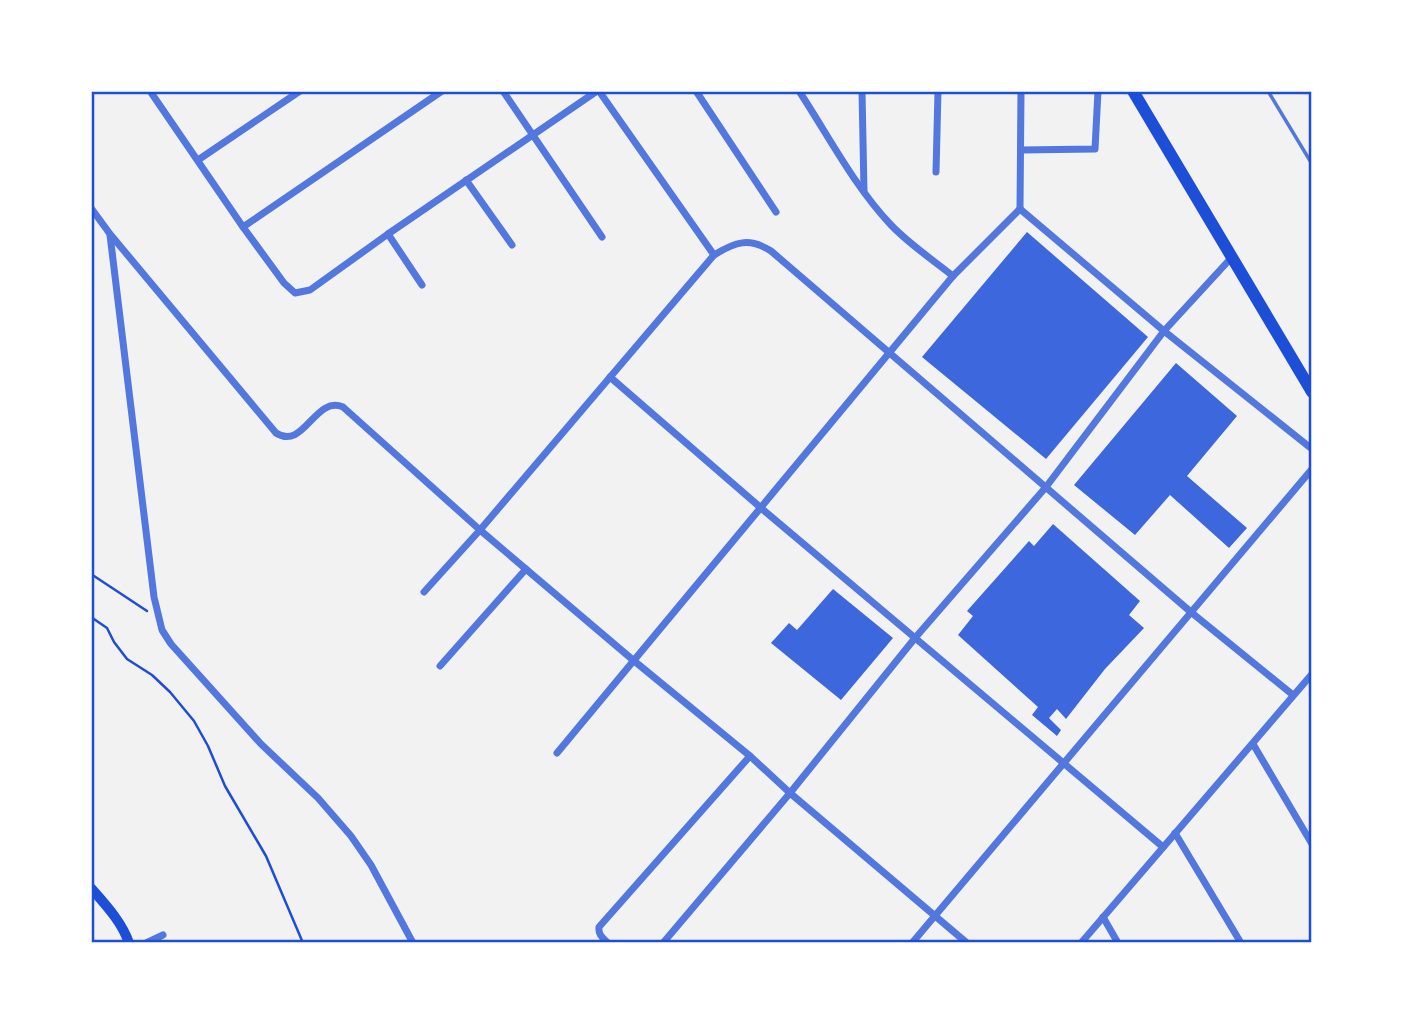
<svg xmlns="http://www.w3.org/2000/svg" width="1403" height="1034" font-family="Jost,sans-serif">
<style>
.building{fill:#3d67dc}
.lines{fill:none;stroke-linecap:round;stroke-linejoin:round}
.path{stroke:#1d4ed8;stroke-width:2.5}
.service{stroke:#5277de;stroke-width:3.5}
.minor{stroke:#5277de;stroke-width:7}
.secondary{stroke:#1d4ed8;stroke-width:10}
.primary{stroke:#1d4ed8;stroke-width:12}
.neatline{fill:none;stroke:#1d4ed8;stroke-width:2.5}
</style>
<rect width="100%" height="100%" fill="#f2f2f2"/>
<!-- building -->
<g class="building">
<polygon points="1027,232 1148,337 1046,459 922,357"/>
<polygon points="1176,363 1237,416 1187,476 1247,528 1229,548 1170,495 1135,535 1074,485"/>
<polygon points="1053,524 1140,601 1129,615 1144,628 1105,669 1066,719 1057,709 1049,718 1061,730 1057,736 1032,715 1038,707 958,635 973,616 967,611 1029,541 1034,546"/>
<polygon points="833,589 893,638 841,700 771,643 789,623 797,630"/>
</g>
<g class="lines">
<!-- path -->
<g class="path">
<polyline points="91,574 147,611"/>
<polyline points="91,617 107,628 114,642 127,659 152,675 170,692 194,721 208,746 225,786 266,856 303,943"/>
</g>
<!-- service -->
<polyline class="service" points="1268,91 1312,164"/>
<!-- minor -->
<g class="minor">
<polyline points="150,91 243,227 284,283 295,293 310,290 388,234 597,91"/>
<polyline points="503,91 602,237"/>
<polyline points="599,91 714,255"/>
<polyline points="696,91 776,212"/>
<path d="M799,91C828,135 854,186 891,225C909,244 933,260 953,276"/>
<polyline points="862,91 864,191"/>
<polyline points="1021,150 1095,149 1098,91"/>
<polyline points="198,160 300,91"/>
<polyline points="936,172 938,91"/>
<polyline points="466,180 512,245"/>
<path d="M91,208L110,234L276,433C304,451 315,395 343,407L480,530L633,660L750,756L790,793L967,943"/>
<polyline points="1020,209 1164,331 1312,449"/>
<polyline points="1020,209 1021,91"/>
<polyline points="243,227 442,91"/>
<polyline points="388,234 422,285"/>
<polyline points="110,235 154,597 162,630 171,644 261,744 318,798 351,836 371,865 413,943"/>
<polyline points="610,377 761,508 1163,847"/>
<path d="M424,592L480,530L714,255C735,242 749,237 771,251L1192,613L1293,695"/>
<polyline points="440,666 526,569"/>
<polyline points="1253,744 1312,844"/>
<polyline points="557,753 953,276 1020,209"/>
<polyline points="1175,833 1241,943"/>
<polyline points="1103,917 1118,943"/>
<polyline points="146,943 163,935"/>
<path d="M608,943C603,938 598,935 599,927L750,756"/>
<polyline points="663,943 790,793 915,638 1046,487 1164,331 1232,257"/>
<polyline points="912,943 1312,469"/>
<polyline points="1081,943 1312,674"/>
</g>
<!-- secondary -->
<path class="secondary" d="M91,888C105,904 122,922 129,943"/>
<!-- primary -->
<polyline class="primary" points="1133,91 1312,392"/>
</g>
<!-- border -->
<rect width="1403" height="1034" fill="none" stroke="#ffffff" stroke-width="186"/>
<rect x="93" y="93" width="1217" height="848" class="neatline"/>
</svg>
